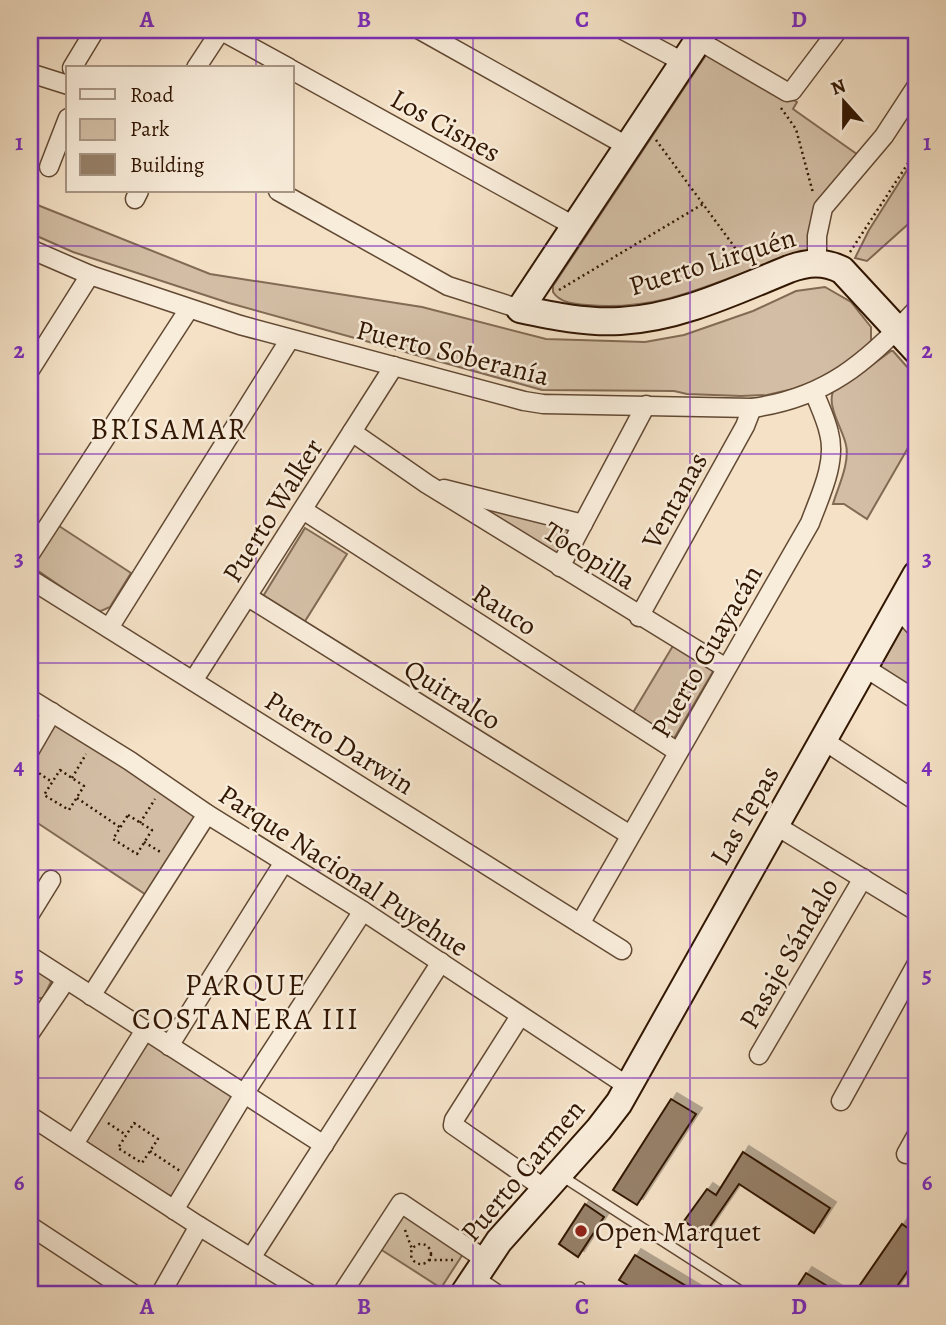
<svg xmlns="http://www.w3.org/2000/svg" width="946" height="1325" font-family="Alegreya,serif">
<style>
.green{fill:#d3bea5;stroke:#826a54;stroke-width:2}
.building{fill:#968068;stroke:#311602;stroke-width:2;filter:url(#shadow)}
.lines{fill:none;stroke-linecap:round;stroke-linejoin:round}
.lane-casing{stroke:#624933;stroke-width:12}
.street-casing{stroke:#624933;stroke-width:21}
.secondary-casing{stroke:#311602;stroke-width:30}
.path{stroke:#311602;stroke-width:2.5;stroke-dasharray:2 3.5;stroke-linecap:butt}
.lane{stroke:#f8ecda;stroke-width:9}
.street{stroke:#f8ecda;stroke-width:18}
.secondary{stroke:#f8ecda;stroke-width:26}
.grid{fill:none;stroke:#7b2cbf;stroke-width:2;stroke-opacity:0.55}
.poi-dot{fill:#8f2418;stroke:#f8ecda;stroke-width:2.5}
.labels{text-anchor:middle;stroke-width:5;stroke-linejoin:round;paint-order:stroke}
.street-label{font-size:28px;fill:#311602;stroke:#f8ecda}
.poi-label{font-size:28px;fill:#311602;stroke:#f8ecda;text-anchor:start}
.neighbourhood-label{font-size:30px;letter-spacing:2px;fill:#311602;stroke:#f8ecda}
.neatline{fill:none;stroke:#7b2cbf;stroke-width:2.5}
.grid-label{font-size:23px;text-anchor:middle;font-weight:bold;fill:#7b2cbf}
</style>
<defs>
<filter id="shadow"><feDropShadow dx="6" dy="-6" stdDeviation="0" flood-color="#0004"/></filter>
</defs>
<rect width="100%" height="100%" fill="#f4e1c6"/>
<filter id="stains"><feTurbulence type="fractalNoise" baseFrequency=".00286" numOctaves="4"/><feColorMatrix values="0 0 0 0 .2 0 0 0 0 .09 0 0 0 0 .02 0 0 0 .5 -.17"/></filter>
<radialGradient id="worn" r=".72"><stop offset=".6" stop-color="#630" stop-opacity="0"/><stop offset="1" stop-color="#630" stop-opacity=".3"/></radialGradient>
<!-- green -->
<g class="green">
<path d="M710,49L797,102L793,109L861,157L807,252C726,272 675,313 587,305C574,304 560,303 553,292V286Z"/>
<polygon points="916,156 916,217 867,261 855,258 869,230"/>
<polygon points="30,202 210,274 422,307 546,339 645,342 684,335 753,311 796,291 825,287 851,302 871,327 871,341 861,352 835,371 816,381 793,389 767,395 741,396 687,394 674,391 542,390 229,303 73,252 30,233"/>
<path d="M891,351H893L916,377V434L867,519L844,504H833C838,487 850,463 846,445C843,429 824,403 835,388L853,379Z"/>
<polygon points="455,496 571,528 560,553 554,555"/>
<polygon points="59,526 131,573 110,607 101,611 95,610 34,568 34,563"/>
<polygon points="305,528 347,554 302,626 262,598"/>
<polygon points="901,622 916,635 916,693 876,667"/>
<polygon points="674,644 715,668 673,740 631,716"/>
<polygon points="52,726 57,726 96,749 194,814 195,817 148,896 30,818 30,758"/>
<polygon points="30,965 48,977 51,982 43,998 36,998 30,987"/>
<polygon points="145,1043 149,1043 230,1094 233,1101 175,1195 167,1196 85,1141"/>
<polygon points="405,1214 463,1254 441,1288 377,1247 394,1219"/>
</g>
<!-- building -->
<g class="building">
<polygon points="671,1099 696,1114 637,1205 613,1190"/>
<polygon points="743,1152 830,1208 814,1233 739,1184 704,1235 684,1221 707,1189 716,1195"/>
<polygon points="585,1204 604,1217 578,1257 559,1244"/>
<polygon points="902,1224 916,1234 916,1259 891,1295 853,1295"/>
<polygon points="635,1255 701,1295 644,1295 619,1280"/>
<polygon points="806,1273 842,1295 792,1295"/>
</g>
<g class="lines">
<!-- lane casing -->
<g class="lane-casing">
<g id="lane">
<polyline points="560,1175 747,1295"/>
<polyline points="478,1276 506,1295"/>
<polyline points="575,1295 580,1287"/>
</g>
</g>
<!-- street casing -->
<g class="street-casing">
<g id="street">
<polyline points="220,30 289,68"/>
<polyline points="420,30 627,146"/>
<polyline points="623,30 683,62"/>
<polyline points="698,40 787,92 792,91 838,30"/>
<polyline points="72,68 95,30"/>
<polyline points="196,68 221,30"/>
<polyline points="292,70 574,226"/>
<polyline points="30,73 68,85"/>
<polyline points="49,167 68,118"/>
<polyline points="278,191 448,286 520,309"/>
<polyline points="135,199 139,191"/>
<path d="M30,249L90,275L240,325L524,401L543,404L752,408C826,398 867,362 916,310"/>
<polyline points="817,263 817,236 823,208 884,136 916,87"/>
<polyline points="30,370 90,275"/>
<polyline points="352,432 427,484 726,668"/>
<polyline points="444,489 583,524"/>
<polyline points="303,510 678,752"/>
<polyline points="30,554 189,309"/>
<polyline points="560,567 646,405"/>
<polyline points="30,579 622,950"/>
<polyline points="248,597 630,835"/>
<polyline points="898,608 916,628"/>
<polyline points="639,617 745,426 752,408"/>
<polyline points="109,628 290,339"/>
<polyline points="864,667 916,700"/>
<polyline points="193,681 394,366"/>
<polyline points="30,699 130,761 207,814 363,911 629,1087"/>
<polyline points="823,740 916,801"/>
<polyline points="30,750 52,712"/>
<polyline points="775,825 916,911"/>
<polyline points="30,914 51,880"/>
<path d="M580,924L810,523C820,496 837,462 829,433C826,419 819,405 814,392"/>
<polyline points="30,956 324,1145"/>
<polyline points="91,996 207,814"/>
<polyline points="520,1016 454,1120 453,1125 545,1189"/>
<polyline points="30,1033 66,980"/>
<polyline points="169,1046 284,862"/>
<polyline points="759,1055 863,878"/>
<polyline points="841,1101 916,965"/>
<polyline points="30,1116 199,1226 311,1295"/>
<polyline points="74,1144 145,1030"/>
<polyline points="906,1154 916,1136"/>
<polyline points="174,1210 244,1094 363,911"/>
<polyline points="30,1226 135,1295"/>
<polyline points="251,1258 441,962"/>
<polyline points="160,1295 199,1226"/>
<polyline points="341,1295 401,1203 486,1260"/>
</g>
</g>
<!-- secondary casing -->
<g class="secondary-casing">
<g id="secondary">
<path d="M705,30L520,309C553,316 586,323 620,321C679,318 735,291 789,269C808,262 824,261 842,270L916,350"/>
<polyline points="463,1295 499,1241 599,1129 619,1103 916,575"/>
</g>
</g>
<!-- path -->
<g class="path">
<polyline points="781,108 796,129 813,193"/>
<polyline points="656,140 747,264"/>
<polyline points="850,252 916,151"/>
<polyline points="559,290 703,204"/>
<polyline points="30,767 52,782"/>
<polygon points="60,770 84,786 69,810 44,795"/>
<polyline points="72,778 86,754"/>
<polyline points="77,798 121,828"/>
<polygon points="128,815 152,830 137,854 113,839"/>
<polyline points="140,823 155,799"/>
<polyline points="144,842 162,853"/>
<polyline points="108,1123 126,1135"/>
<polygon points="134,1123 158,1139 142,1163 118,1148"/>
<polyline points="150,1151 180,1171"/>
<polyline points="405,1230 412,1249"/>
<circle cx="421" cy="1254" r="10"/>
<polyline points="429,1260 454,1260"/>
</g>
<!-- lane -->
<use href="#lane" class="lane"/>
<!-- street -->
<use href="#street" class="street"/>
<!-- secondary -->
<use href="#secondary" class="secondary"/>
</g>
<!-- grid -->
<path class="grid" d="M256,30V68M473,30V1295M690,30V1295M256,191V1295M30,246H916M30,454H916M30,663H916M30,870H916M30,1078H916"/>
<!-- markers -->
<circle class="poi-dot" cx="581" cy="1231" r="7"/>
<g class="labels">
<!-- street labels -->
<g class="street-label">
<text transform="translate(446 125) rotate(29)" y="10">Los Cisnes</text>
<text transform="translate(712 261) rotate(-17)" y="10">Puerto Lirquén</text>
<text transform="translate(453 352) rotate(14)" y="10">Puerto Soberanía</text>
<text transform="translate(674 500) rotate(-61)" y="10">Ventanas</text>
<text transform="translate(272 510) rotate(-58)" y="10">Puerto Walker</text>
<text transform="translate(590 555) rotate(32)" y="10">Tocopilla</text>
<text transform="translate(505 609) rotate(33)" y="10">Rauco</text>
<text transform="translate(706 651) rotate(-60)" y="10">Puerto Guayacán</text>
<text transform="translate(453 694) rotate(32)" y="10">Quitralco</text>
<text transform="translate(340 742) rotate(32)" y="10">Puerto Darwin</text>
<text transform="translate(744 815) rotate(-60)" y="10">Las Tepas</text>
<text transform="translate(344 870) rotate(33)" y="10">Parque Nacional Puyehue</text>
<text transform="translate(788 953) rotate(-60)" y="10">Pasaje Sándalo</text>
<text transform="translate(522 1170) rotate(-50)" y="10">Puerto Carmen</text>
</g>
<!-- poi labels -->
<g class="poi-label">
<text x="595" y="1241">Open Marquet</text>
</g>
<!-- neighbourhood labels -->
<g class="neighbourhood-label">
<text x="169" y="439">BRISAMAR</text>
<text x="246" y="995">PARQUE<tspan x="246" dy="34">COSTANERA III</tspan></text>
</g>
</g>
<!-- margin -->
<rect width="946" height="1325" fill="none" stroke="#f4e1c6" stroke-width="77"/>
<!-- legend -->
<rect x="66" y="66" width="228" height="126" fill="#f8ecda" stroke="#a89684" stroke-width="2"/>
<rect x="80" y="89" width="35" height="10" fill="#f8ecda" stroke="#a89684" stroke-width="2"/>
<text x="130" y="102" font-size="21" fill="#311602">Road</text>
<rect x="80" y="119" width="35" height="21" fill="#d3bea5" stroke="#a89684" stroke-width="2"/>
<text x="130" y="136" font-size="21" fill="#311602">Park</text>
<rect x="80" y="154" width="35" height="21" fill="#968068" stroke="#a89684" stroke-width="2"/>
<text x="130" y="172" font-size="21" fill="#311602">Building</text>
<!-- north arrow -->
<g transform="translate(844 102) rotate(339)" stroke="#f8ecda" stroke-width="5" paint-order="stroke">
<path d="M0-5L12 26L0 18L-12 26Z" fill="#311602"/>
<text y="-10" font-size="19" font-weight="bold" text-anchor="middle" fill="#311602">N</text>
</g>
<rect x="38" y="38" width="870" height="1248" class="neatline"/>
<g class="grid-label">
<text x="147" y="27">A</text>
<text x="364" y="27">B</text>
<text x="582" y="27">C</text>
<text x="799" y="27">D</text>
<text x="19" y="150">1</text>
<text x="927" y="150">1</text>
<text x="19" y="358">2</text>
<text x="927" y="358">2</text>
<text x="19" y="566">3</text>
<text x="927" y="566">3</text>
<text x="19" y="774">4</text>
<text x="927" y="774">4</text>
<text x="19" y="982">5</text>
<text x="927" y="982">5</text>
<text x="19" y="1190">6</text>
<text x="927" y="1190">6</text>
<text x="147" y="1314">A</text>
<text x="364" y="1314">B</text>
<text x="582" y="1314">C</text>
<text x="799" y="1314">D</text>
</g>
<rect width="100%" height="100%" filter="url(#stains)"/>
<rect width="100%" height="100%" fill="url(#worn)"/>
</svg>
